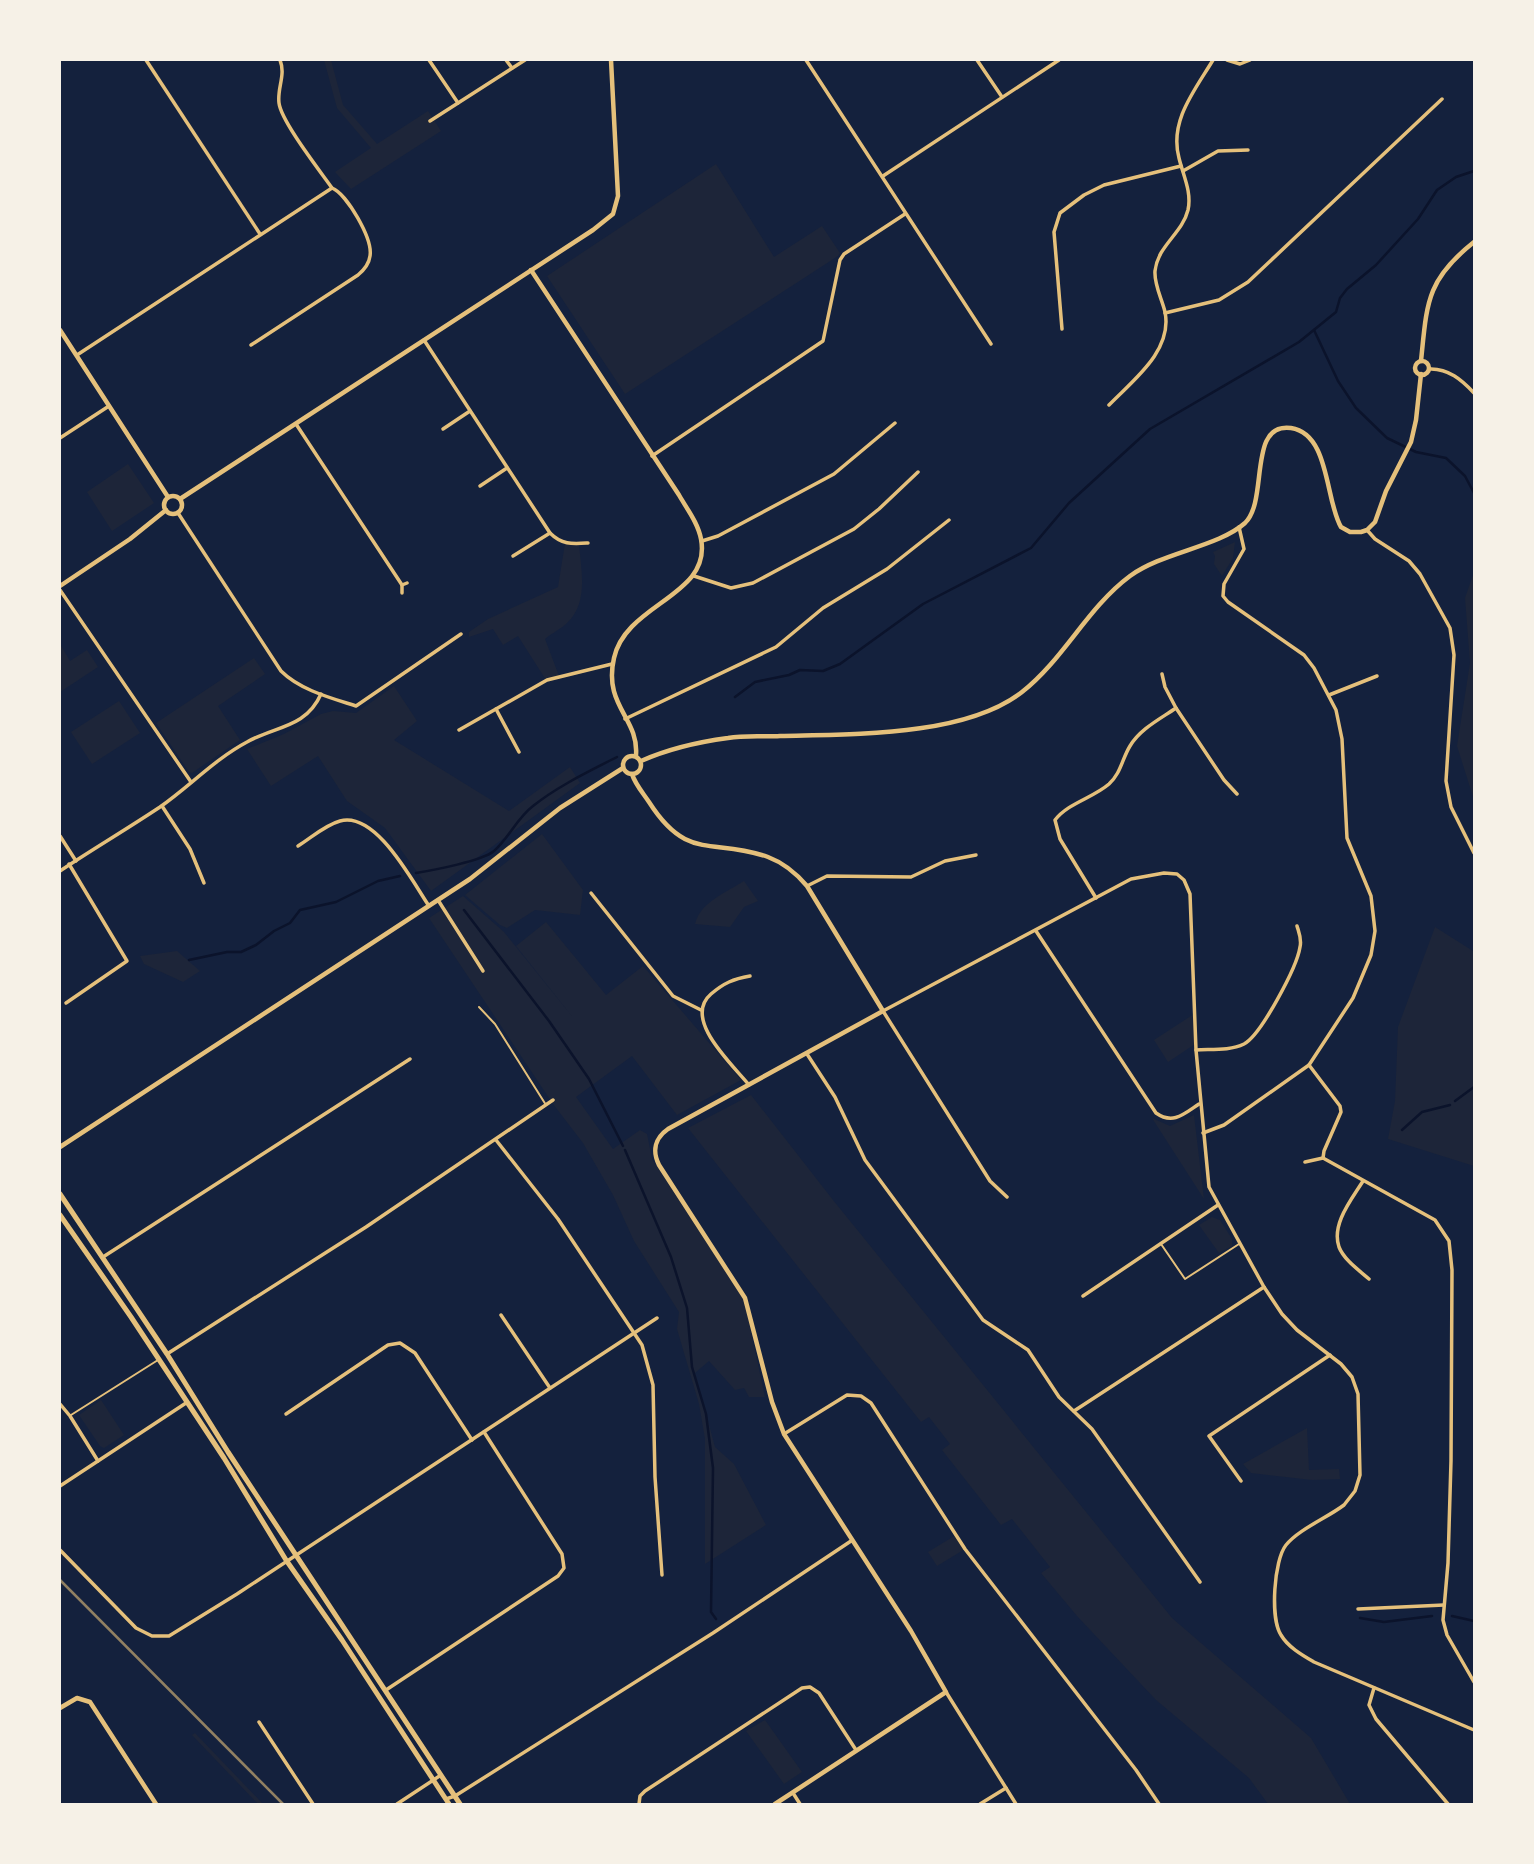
<svg xmlns="http://www.w3.org/2000/svg" width="1534" height="1864" font-family="'Playfair Display',serif">
<style>
.green{fill:#1d2539}
.lines{fill:none;stroke-linecap:round;stroke-linejoin:round}
.stream{stroke:#0b132b;stroke-width:2.5}
.service{stroke:#e5c07b;stroke-width:2}
.minor{stroke:#e5c07b;stroke-width:3.5}
.tertiary{stroke:#e5c07b;stroke-width:4.5}
.secondary{stroke:#e5c07b;stroke-width:5}
.rail{stroke:#918062;stroke-width:2.5}
</style>
<rect width="100%" height="100%" fill="#14213d"/>
<!-- green -->
<g class="green">
<polygon points="324,60 331,60 343,105 377,144 428,111 441,131 351,189 335,172 371,148 337,108"/>
<polygon points="716,164 774,257 822,226 840,253 838,256 625,394 547,276"/>
<polygon points="128,464 154,503 112,531 87,492"/>
<polygon points="1235,542 1233,558 1222,576 1214,564 1215,556 1213,552"/>
<path d="M565,543L579,544C581,569 589,603 567,623C561,629 552,633 545,639L559,676L546,680L518,636L503,645L493,629L469,637V632L488,619L558,587Z"/>
<polygon points="1474,572 1474,800 1457,746 1470,663 1465,598"/>
<polygon points="60,644 70,661 87,650 98,667 60,692"/>
<polygon points="254,658 265,674 218,706 240,740 192,773 189,772 156,723"/>
<polygon points="394,686 417,721 394,740 509,811 570,767 580,783 431,891 385,828 347,801 318,756 271,786 247,749 284,734 321,714 333,711 356,713"/>
<polygon points="119,701 140,733 92,764 71,732"/>
<polygon points="542,834 583,890 580,915 535,910 507,928 500,925 465,895"/>
<path d="M744,881L758,901L744,907L730,927L695,924C700,902 727,892 744,881Z"/>
<polygon points="463,896 504,932 575,1020 516,946 546,922 606,995 643,966 741,1080 677,1115 632,1056 576,1097 613,1149 640,1130 647,1134 652,1159 744,1299 765,1397 749,1397 744,1388 735,1390 709,1361 695,1373 715,1447 734,1464 766,1525 705,1564 705,1439 699,1404 677,1329 679,1312 634,1241 613,1195 583,1143 553,1104 429,918"/>
<polygon points="1435,927 1473,951 1474,948 1474,1166 1388,1139 1395,1101 1398,1027"/>
<polygon points="177,951 200,971 183,982 144,964 140,956"/>
<polygon points="1194,1014 1195,1044 1168,1062 1154,1040"/>
<polygon points="751,1095 833,1200 1172,1618 1311,1738 1350,1804 1268,1804 1249,1778 1156,1700 1077,1616 1041,1573 1050,1567 1012,1519 1001,1525 942,1450 950,1444 929,1417 921,1422 688,1128"/>
<polygon points="1194,1115 1204,1199 1152,1118 1170,1126"/>
<polygon points="1212,1217 1220,1220 1232,1239 1232,1246 1219,1253 1199,1225"/>
<polygon points="101,1400 124,1435 104,1448 100,1446 79,1415"/>
<polygon points="1307,1428 1309,1470 1339,1469 1340,1479 1312,1480 1251,1473 1243,1464"/>
<polygon points="956,1535 965,1549 937,1566 928,1552"/>
<polygon points="765,1720 802,1772 784,1784 746,1731"/>
<polygon points="195,1733 263,1804 258,1804 192,1735"/>
</g>
<g class="lines">
<!-- stream -->
<g class="stream">
<polyline points="1314,330 1338,381 1356,408 1387,438 1416,452 1446,458 1465,476 1474,493"/>
<polyline points="735,697 755,682 789,675 800,670 823,671 840,664 923,604 1031,548 1069,503 1150,429 1299,342 1336,312 1340,298 1347,289 1376,265 1418,219 1437,190 1456,177 1474,171"/>
<path d="M416,873C434,870 482,861 494,851C509,838 517,818 533,806C558,786 588,772 617,757"/>
<polyline points="464,910 549,1021 589,1079 623,1146"/>
<polyline points="189,960 227,952 241,952 256,945 274,931 290,923 300,910 336,902 378,881 400,876"/>
<polyline points="1455,1101 1474,1087"/>
<polyline points="1402,1130 1422,1112 1450,1105"/>
<polyline points="625,1150 671,1257 687,1308 692,1367 706,1414 713,1468 711,1612 716,1619"/>
<polyline points="1452,1616 1474,1621"/>
<polyline points="1360,1618 1384,1622 1432,1616"/>
</g>
<!-- service -->
<g class="service">
<polyline points="479,1007 495,1024 546,1105"/>
<polyline points="1161,1244 1185,1279 1239,1244"/>
<polyline points="71,1415 158,1360"/>
</g>
<!-- minor -->
<g class="minor">
<polyline points="146,60 260,234"/>
<polyline points="429,60 458,103"/>
<polyline points="506,60 512,68"/>
<polyline points="806,60 991,344"/>
<polyline points="977,60 1002,97"/>
<polyline points="1227,60 1240,64 1250,60"/>
<polyline points="430,121 525,60"/>
<polyline points="1183,171 1218,151 1248,150"/>
<polyline points="883,176 1059,60"/>
<polyline points="1165,313 1219,300 1248,282 1442,99"/>
<polyline points="1062,329 1054,232 1060,213 1084,195 1104,185 1181,166"/>
<path d="M424,340L550,533C562,545 572,544 588,543"/>
<path d="M251,345L358,275C364,270 369,264 370,256C373,239 347,194 332,188C320,171 281,121 279,103C277,88 286,75 280,60"/>
<polyline points="77,355 332,188"/>
<path d="M1429,369C1448,368 1462,380 1474,393"/>
<path d="M1109,405C1132,381 1173,351 1165,312C1162,299 1154,285 1155,271C1158,245 1182,234 1188,210C1192,192 1183,175 1179,158C1169,121 1195,90 1213,60"/>
<polyline points="296,424 402,585 407,583"/>
<polyline points="443,429 470,411"/>
<polyline points="60,438 109,406"/>
<polyline points="652,456 823,341 840,260 844,254 905,214"/>
<polyline points="480,486 507,468"/>
<path d="M178,513L281,671C300,690 331,698 356,706L461,634"/>
<polyline points="1367,530 1375,539 1409,561 1420,574 1450,628 1454,655 1446,781 1451,807 1474,853"/>
<polyline points="702,541 718,536 834,474 895,423"/>
<polyline points="513,556 550,533"/>
<polyline points="694,576 731,588 753,583 854,529 879,509 918,472"/>
<polyline points="402,585 402,593"/>
<polyline points="60,590 191,782"/>
<polyline points="1329,695 1377,676"/>
<polyline points="1176,708 1224,780 1237,794"/>
<polyline points="496,709 519,752"/>
<polyline points="625,719 776,647 823,608 887,569 949,520"/>
<polyline points="459,730 547,680 612,664"/>
<polyline points="162,806 190,849 204,883"/>
<polyline points="60,836 76,861"/>
<path d="M298,846C311,838 325,825 340,821C376,811 412,881 429,906"/>
<path d="M60,871C93,849 127,829 160,807C190,786 215,759 247,742C275,726 306,728 321,694"/>
<polyline points="807,886 827,876 911,877 945,861 976,855"/>
<polyline points="591,893 673,996 701,1010"/>
<path d="M1096,898L1060,839L1055,820C1068,803 1093,798 1109,784C1121,773 1122,759 1130,746C1140,729 1160,719 1176,708L1165,687L1162,674"/>
<polyline points="438,900 483,971"/>
<path d="M1036,931L1156,1113C1173,1125 1184,1114 1199,1104"/>
<polyline points="66,1003 127,961 69,864"/>
<path d="M1196,1050C1211,1049 1230,1051 1244,1044C1261,1035 1297,967 1300,947C1302,939 1299,933 1297,926"/>
<polyline points="807,1054 835,1097 865,1160 983,1320 1028,1350 1059,1397 1092,1429 1200,1582"/>
<polyline points="1309,1065 1340,1106 1341,1112 1324,1151 1323,1158 1435,1220 1449,1241 1452,1270 1451,1461 1448,1563 1443,1620 1447,1635 1474,1682"/>
<path d="M749,1085C732,1064 682,1019 711,994C724,983 733,979 750,976"/>
<polyline points="1203,1133 1224,1125 1309,1065 1353,998 1371,955 1375,931 1371,896 1347,838 1342,739 1336,710 1314,668 1304,655 1228,602 1223,596 1224,584 1244,549 1239,527"/>
<polyline points="496,1140 558,1219 642,1345 653,1385 655,1477 662,1575"/>
<polyline points="1305,1162 1323,1158"/>
<path d="M1363,1181C1352,1199 1331,1224 1339,1247C1344,1260 1360,1271 1369,1279"/>
<path d="M1007,1197L990,1181L883,1011L1131,879L1164,873L1177,874L1184,880L1190,894L1196,1050L1209,1187L1264,1287L1282,1314L1297,1330L1341,1364L1352,1377L1358,1394L1360,1475L1355,1491L1344,1505C1327,1518 1299,1529 1286,1545C1274,1560 1270,1618 1281,1635C1288,1647 1302,1655 1314,1662L1474,1730"/>
<polyline points="103,1257 410,1059"/>
<polyline points="1083,1296 1218,1205"/>
<polyline points="501,1315 550,1388"/>
<polyline points="167,1354 366,1227 553,1100"/>
<polyline points="60,1404 70,1416 98,1461"/>
<polyline points="1074,1411 1264,1287"/>
<polyline points="286,1414 388,1345 400,1343 415,1353 472,1440"/>
<polyline points="784,1434 847,1395 861,1396 871,1403 965,1549 1136,1770 1159,1804"/>
<polyline points="1241,1481 1209,1436 1330,1355"/>
<polyline points="60,1486 186,1403"/>
<polyline points="60,1550 136,1628 152,1636 169,1636 237,1594 657,1318"/>
<polyline points="1358,1609 1444,1605"/>
<polyline points="1374,1688 1369,1705 1376,1719 1448,1804"/>
<polyline points="386,1690 558,1576 564,1568 562,1554 484,1432"/>
<polyline points="946,1692 1016,1804"/>
<polyline points="259,1722 313,1804"/>
<polyline points="793,1793 800,1804"/>
<polyline points="446,1799 455,1796 713,1633 851,1541"/>
<polyline points="397,1804 441,1775"/>
<polyline points="639,1804 640,1796 645,1791 802,1688 810,1687 819,1693 856,1750"/>
<polyline points="980,1804 1006,1788"/>
</g>
<!-- tertiary -->
<g class="tertiary">
<path d="M531,270L679,495C687,509 698,523 701,539C712,596 626,603 614,658C603,706 639,718 636,755"/>
<polyline points="60,330 168,497"/>
<path d="M1421,361C1427,303 1426,280 1474,242"/>
<circle cx="1422" cy="368" r="7"/>
<circle cx="173" cy="505" r="9"/>
<polyline points="180,499 593,230 613,214 618,196 611,60"/>
<polyline points="60,586 130,539 166,510"/>
<circle cx="632" cy="765" r="9"/>
<path d="M641,761C668,749 698,742 728,738C745,735 763,737 780,736C851,734 964,737 1022,692C1064,659 1087,608 1130,576C1163,552 1218,547 1245,523C1269,500 1247,422 1291,428C1330,434 1325,500 1341,527L1350,532H1361L1367,530L1375,522L1386,491L1411,442L1416,420L1421,374"/>
<path d="M632,774C635,784 643,793 649,802C688,863 713,837 768,857C784,863 796,873 807,886L883,1011L668,1129C655,1138 652,1151 659,1165L745,1298L772,1402L784,1434L911,1631L946,1692L775,1804"/>
<polyline points="60,1147 470,879 560,808 623,768"/>
<polyline points="60,1708 77,1698 90,1702 156,1804"/>
</g>
<!-- secondary -->
<g class="secondary">
<polyline points="60,1194 167,1354 228,1452 460,1804"/>
<polyline points="60,1215 131,1317 224,1458 286,1560 342,1640 449,1804"/>
</g>
<!-- rail -->
<polyline class="rail" points="60,1580 283,1804"/>
</g>
<!-- border -->
<rect width="1534" height="1864" fill="none" stroke="#f6f1e7" stroke-width="122"/>
</svg>
